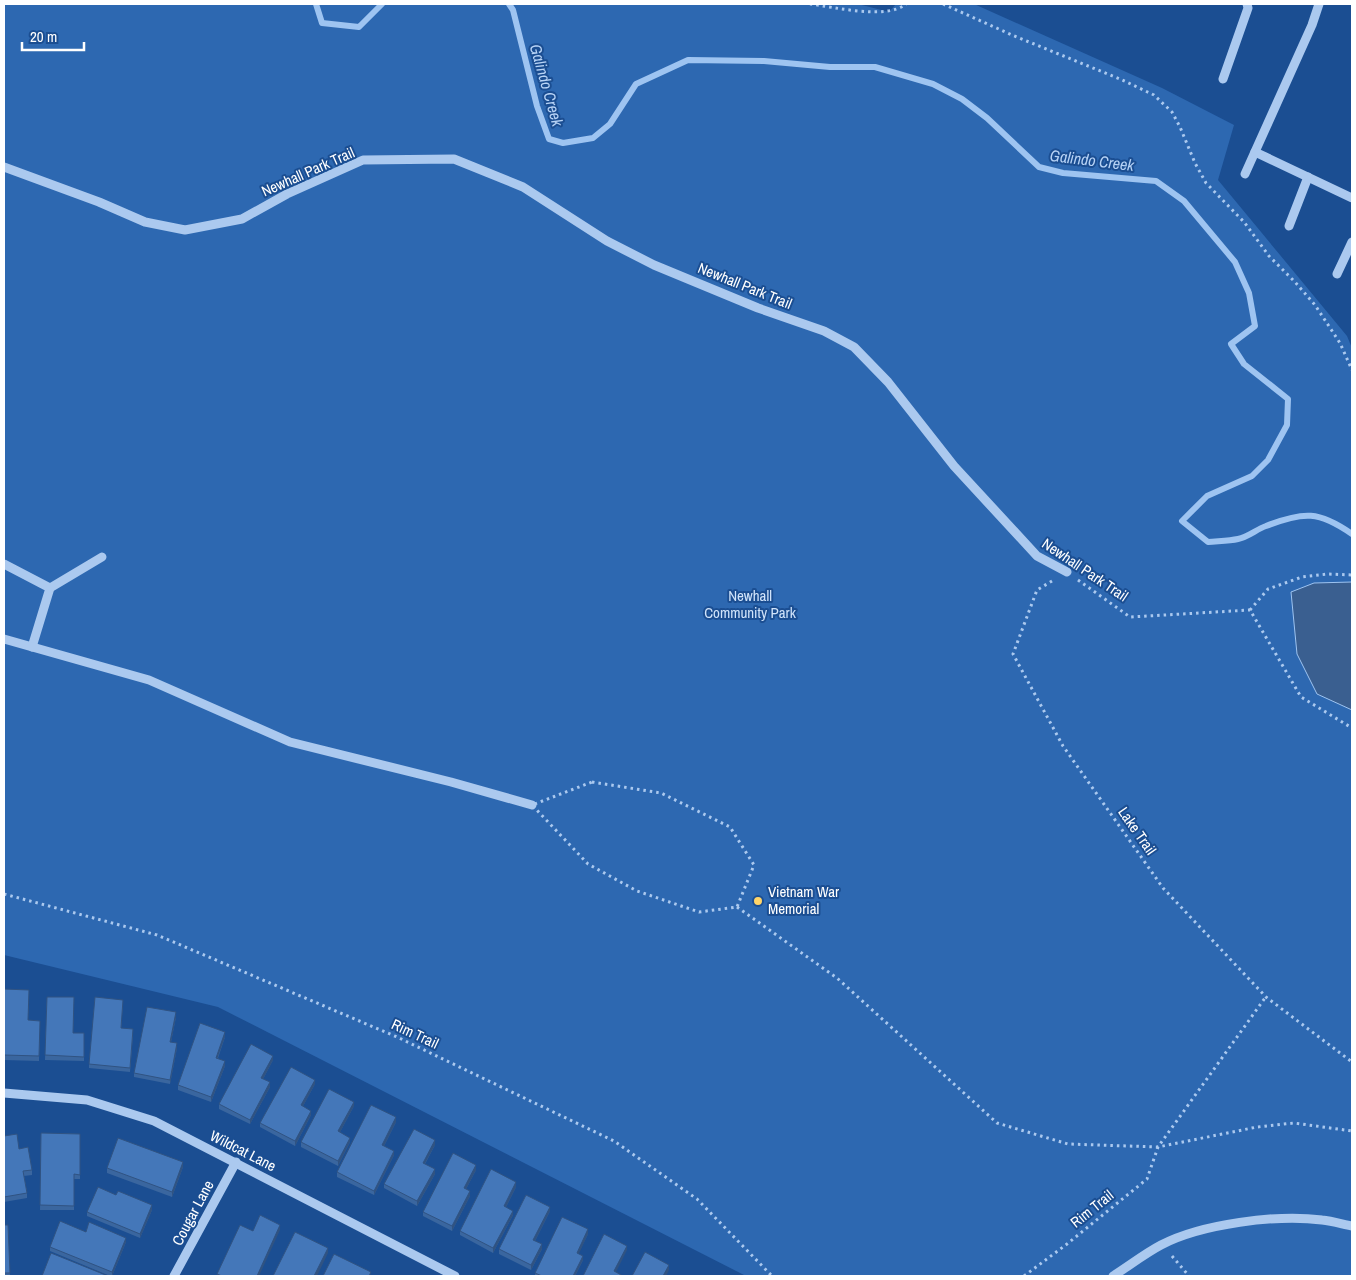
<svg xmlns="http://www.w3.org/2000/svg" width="1356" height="1280" font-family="'Archivo Narrow',sans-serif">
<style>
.green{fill:#2d68b1}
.water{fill:#3a5f90;stroke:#9ec4f1}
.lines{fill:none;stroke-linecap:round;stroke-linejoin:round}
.stream{stroke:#9ec4f1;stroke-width:6}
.path{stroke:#abc9ef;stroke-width:3;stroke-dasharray:2.5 4;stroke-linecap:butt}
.minor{stroke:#abc9ef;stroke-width:9}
.wall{fill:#3a669f}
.shaded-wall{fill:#305382}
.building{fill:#4477b9;stroke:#305382}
.poi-dot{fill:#ffd469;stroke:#1b4e92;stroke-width:2}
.labels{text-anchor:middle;stroke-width:4;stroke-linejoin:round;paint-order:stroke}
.street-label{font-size:15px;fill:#fff;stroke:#1b4e92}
.park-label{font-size:15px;fill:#d1e4fb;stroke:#1b4e92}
.poi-label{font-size:15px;fill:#fff;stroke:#1b4e92;text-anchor:start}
.water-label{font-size:16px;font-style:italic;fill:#b7d3f6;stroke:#1b4e92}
</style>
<rect width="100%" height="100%" fill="#1b4e92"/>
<!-- green -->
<polygon class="green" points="4,4 858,4 889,12 896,4 974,4 1162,88 1234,125 1218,180 1347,336 1352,348 1352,1276 746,1276 218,1007 4,955"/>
<!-- water -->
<polygon class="water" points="1352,582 1352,710 1317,694 1297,654 1291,592 1314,583"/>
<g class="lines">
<!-- stream -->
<g class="stream">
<polyline points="316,4 322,23 359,27 382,4"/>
<path d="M509,4L513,10L537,106L549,139L563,143L593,138L610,124L636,84L688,60L764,61L830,67H875L933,84L962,99L987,118L1039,167L1063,173L1156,181L1184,201L1235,262L1249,293L1255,326L1231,344L1244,364L1288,399L1287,425L1268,460L1252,476L1207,496L1182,521L1208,542C1218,541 1229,541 1238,539C1248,537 1257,529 1266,526C1304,511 1319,511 1352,534"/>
</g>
<!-- path -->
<g class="path">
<path d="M810,4C834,7 887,20 906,4"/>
<polyline points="943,4 1012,35 1120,79 1154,95 1172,112 1180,127 1195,163 1206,183 1244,222 1269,256 1295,282 1315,305 1340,343 1352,370"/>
<polyline points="1078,580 1130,617 1250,610 1301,697 1352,728"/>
<polyline points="1052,581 1037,590 1013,654 1063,746 1163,888 1266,997 1352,1062"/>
<polyline points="1250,610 1268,589 1302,577 1328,574 1352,575"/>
<polygon points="592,782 661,793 730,827 754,865 737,907 699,912 637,891 588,864 532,805"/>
<polyline points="4,894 157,935 397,1037 614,1141 697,1199 772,1276"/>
<polyline points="737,907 837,978 997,1123 1068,1144 1158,1147 1265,998"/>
<polyline points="1172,1256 1189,1276"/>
<polyline points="1024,1276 1067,1244 1147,1179 1158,1147 1257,1127 1294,1123 1352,1131"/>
</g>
<!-- minor -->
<g class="minor">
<polyline points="1223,79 1248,8 1247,4"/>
<polyline points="1255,152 1352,198"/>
<polyline points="4,167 99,202 145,222 185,230 242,219 287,194 363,160 454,159 523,187 607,241 654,265 758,308 824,331 854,347 888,382 954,466 1037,556 1067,572"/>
<polyline points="1245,174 1312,25 1319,4"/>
<polyline points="1289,226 1308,177"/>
<polyline points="1337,274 1352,242"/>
<polyline points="4,564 50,588 32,647"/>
<polyline points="50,588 102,557"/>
<polyline points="4,639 149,680 290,742 451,782 532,805"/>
<polyline points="4,1093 87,1100 154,1121 455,1276"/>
<polyline points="174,1276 236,1162"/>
<path d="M1113,1276C1129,1266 1144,1254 1161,1245C1201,1224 1277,1214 1322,1220C1332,1221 1342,1224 1352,1226"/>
</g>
</g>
<!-- wall -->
<g class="wall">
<polygon points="4,989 28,1020 40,1021 39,1061 4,1060"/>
<polygon points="47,997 73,1033 84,1033 84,1061 45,1060"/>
<polygon points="123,1004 121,1028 133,1034 130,1072 89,1068 89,1064"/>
<polygon points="176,1017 171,1042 177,1048 170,1084 134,1077 134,1073"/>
<polygon points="225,1037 218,1058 225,1066 211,1102 178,1090 178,1085"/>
<polygon points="273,1060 263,1079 270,1087 250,1124 219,1109 219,1104"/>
<polygon points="315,1084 303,1106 311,1115 295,1146 260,1127 260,1123"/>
<polygon points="354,1106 340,1132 350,1142 338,1166 301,1147 301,1142"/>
<polygon points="396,1122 384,1146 394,1155 374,1195 337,1177 337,1172"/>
<polygon points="41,1133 80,1134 80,1179 74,1179 74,1210 40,1210"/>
<polygon points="4,1136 19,1149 32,1170 32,1175 24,1176 27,1193 27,1198 4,1202"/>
<polygon points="435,1145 425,1164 435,1174 417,1206 384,1188 384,1184"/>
<polygon points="183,1167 172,1197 107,1173 107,1168"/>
<polygon points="476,1170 466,1189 470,1196 452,1231 423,1216 423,1212"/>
<polygon points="516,1187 506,1207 513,1215 493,1253 460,1235 460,1231"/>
<polygon points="152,1210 140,1238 87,1216 87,1212"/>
<polygon points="550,1211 535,1241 542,1249 531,1270 499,1254 499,1249"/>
<polygon points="4,1225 8,1225 10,1276 4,1276"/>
<polygon points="588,1234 578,1254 583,1260 575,1276 535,1276 535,1273"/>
<polygon points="126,1242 112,1276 110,1276 50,1251 50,1247"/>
</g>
<!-- shaded-wall -->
<g class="shaded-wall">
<polygon points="176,1012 176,1017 170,1047 170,1042"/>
<polygon points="225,1032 225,1037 216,1062 216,1058"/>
<polygon points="177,1043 177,1048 170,1084 170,1080"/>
<polygon points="273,1056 273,1060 261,1083 261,1078"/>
<polygon points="225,1061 225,1066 211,1102 211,1097"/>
<polygon points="315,1080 315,1084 301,1110 301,1105"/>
<polygon points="270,1082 270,1087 250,1124 250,1120"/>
<polygon points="354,1102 354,1106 338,1136 338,1131"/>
<polygon points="311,1111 311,1115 295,1146 295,1141"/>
<polygon points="396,1117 396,1122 382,1150 382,1145"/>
<polygon points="350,1138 350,1142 338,1166 338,1161"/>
<polygon points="435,1140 435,1145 423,1167 423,1163"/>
<polygon points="394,1151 394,1155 374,1195 374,1191"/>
<polygon points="183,1162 183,1167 172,1197 172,1192"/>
<polygon points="476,1165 476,1170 464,1193 464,1188"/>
<polygon points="435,1169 435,1174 417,1206 417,1201"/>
<polygon points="516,1182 516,1187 504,1211 504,1206"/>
<polygon points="470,1191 470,1196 452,1231 452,1226"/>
<polygon points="152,1205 152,1210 140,1238 140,1234"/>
<polygon points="550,1207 550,1211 533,1245 533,1240"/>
<polygon points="513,1211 513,1215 493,1253 493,1248"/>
<polygon points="280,1225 280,1230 259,1276 257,1276"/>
<polygon points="588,1229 588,1234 577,1258 577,1253"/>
<polygon points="126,1238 126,1242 112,1276 112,1272"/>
<polygon points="542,1244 542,1249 531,1270 531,1265"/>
<polygon points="627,1246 627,1250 614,1276 614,1271"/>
<polygon points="328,1248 328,1253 317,1276 314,1276"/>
<polygon points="583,1256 583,1260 575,1276 573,1276"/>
<polygon points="669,1265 669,1270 666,1276 663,1276"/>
</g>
<!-- building -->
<g class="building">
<polygon points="4,989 29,990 28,1020 40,1021 39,1056 4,1055"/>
<polygon points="47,997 74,997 73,1033 84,1033 84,1057 45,1055"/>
<polygon points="95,997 123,1000 121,1028 133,1029 130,1068 89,1064"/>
<polygon points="147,1007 176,1012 170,1042 177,1043 170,1080 134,1073"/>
<polygon points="200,1023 225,1032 216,1058 225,1061 211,1097 178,1085"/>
<polygon points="251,1044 273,1056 261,1078 270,1082 250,1120 219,1104"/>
<polygon points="291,1067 315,1080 301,1105 311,1111 295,1141 260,1123"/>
<polygon points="329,1089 354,1102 338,1131 350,1138 338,1161 301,1142"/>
<polygon points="371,1105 396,1117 382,1145 394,1151 374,1191 337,1172"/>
<polygon points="414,1129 435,1140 423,1163 435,1169 417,1201 384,1184"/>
<polygon points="41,1133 80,1134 80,1175 74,1174 74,1206 40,1205"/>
<polygon points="17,1134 19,1149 28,1147 32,1170 23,1171 27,1193 4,1197 4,1136"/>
<polygon points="118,1138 183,1162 172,1192 107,1168"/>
<polygon points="453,1153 476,1165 464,1188 470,1191 452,1226 423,1212"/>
<polygon points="491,1169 516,1182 504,1206 513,1211 493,1248 460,1231"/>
<polygon points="98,1187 116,1195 118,1191 152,1205 140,1234 87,1212"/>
<polygon points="526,1195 550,1207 533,1240 542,1244 531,1265 499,1249"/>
<polygon points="260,1215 280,1225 257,1276 222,1276 217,1274 240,1225 253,1231"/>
<polygon points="562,1217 588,1229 577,1253 583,1256 573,1276 542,1276 535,1273"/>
<polygon points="60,1221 86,1232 89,1222 126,1238 112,1272 50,1247"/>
<polygon points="4,1225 8,1225 10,1273 4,1273"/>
<polygon points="295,1232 328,1248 314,1276 273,1276"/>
<polygon points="604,1234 627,1246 614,1271 623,1276 583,1276"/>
<polygon points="645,1252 669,1265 663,1276 632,1276"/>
<polygon points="51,1253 108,1276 42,1276"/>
<polygon points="334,1254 371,1272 369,1276 323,1276"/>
</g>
<!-- markers -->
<circle class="poi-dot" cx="758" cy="901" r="5"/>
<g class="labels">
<!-- street labels -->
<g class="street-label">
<text transform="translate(308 172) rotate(-24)" y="5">Newhall Park Trail</text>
<text transform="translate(745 286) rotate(22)" y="5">Newhall Park Trail</text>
<text transform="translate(1085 570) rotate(34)" y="5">Newhall Park Trail</text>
<text transform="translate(1137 831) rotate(55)" y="5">Lake Trail</text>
<text transform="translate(415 1034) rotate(25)" y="5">Rim Trail</text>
<text transform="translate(243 1151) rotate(27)" y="5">Wildcat Lane</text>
<text transform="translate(1092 1209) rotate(-39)" y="5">Rim Trail</text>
<text transform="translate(193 1213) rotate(-62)" y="5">Cougar Lane</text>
</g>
<!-- park labels -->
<g class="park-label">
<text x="750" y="601">Newhall<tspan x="750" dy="17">Community Park</tspan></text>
</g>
<!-- poi labels -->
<g class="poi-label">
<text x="768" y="897">Vietnam War<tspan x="768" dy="17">Memorial</tspan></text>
</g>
<!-- water labels -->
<g class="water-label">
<text transform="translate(547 85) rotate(74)" y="6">Galindo Creek</text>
<text transform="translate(1092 160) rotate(7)" y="6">Galindo Creek</text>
</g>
</g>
<!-- border -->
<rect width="1356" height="1280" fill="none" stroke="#ffffff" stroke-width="10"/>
<!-- scale -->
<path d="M22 42v8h62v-8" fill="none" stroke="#ffffff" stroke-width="2.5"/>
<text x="30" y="42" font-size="15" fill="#ffffff" stroke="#1b4e92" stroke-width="4" paint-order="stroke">20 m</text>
</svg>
